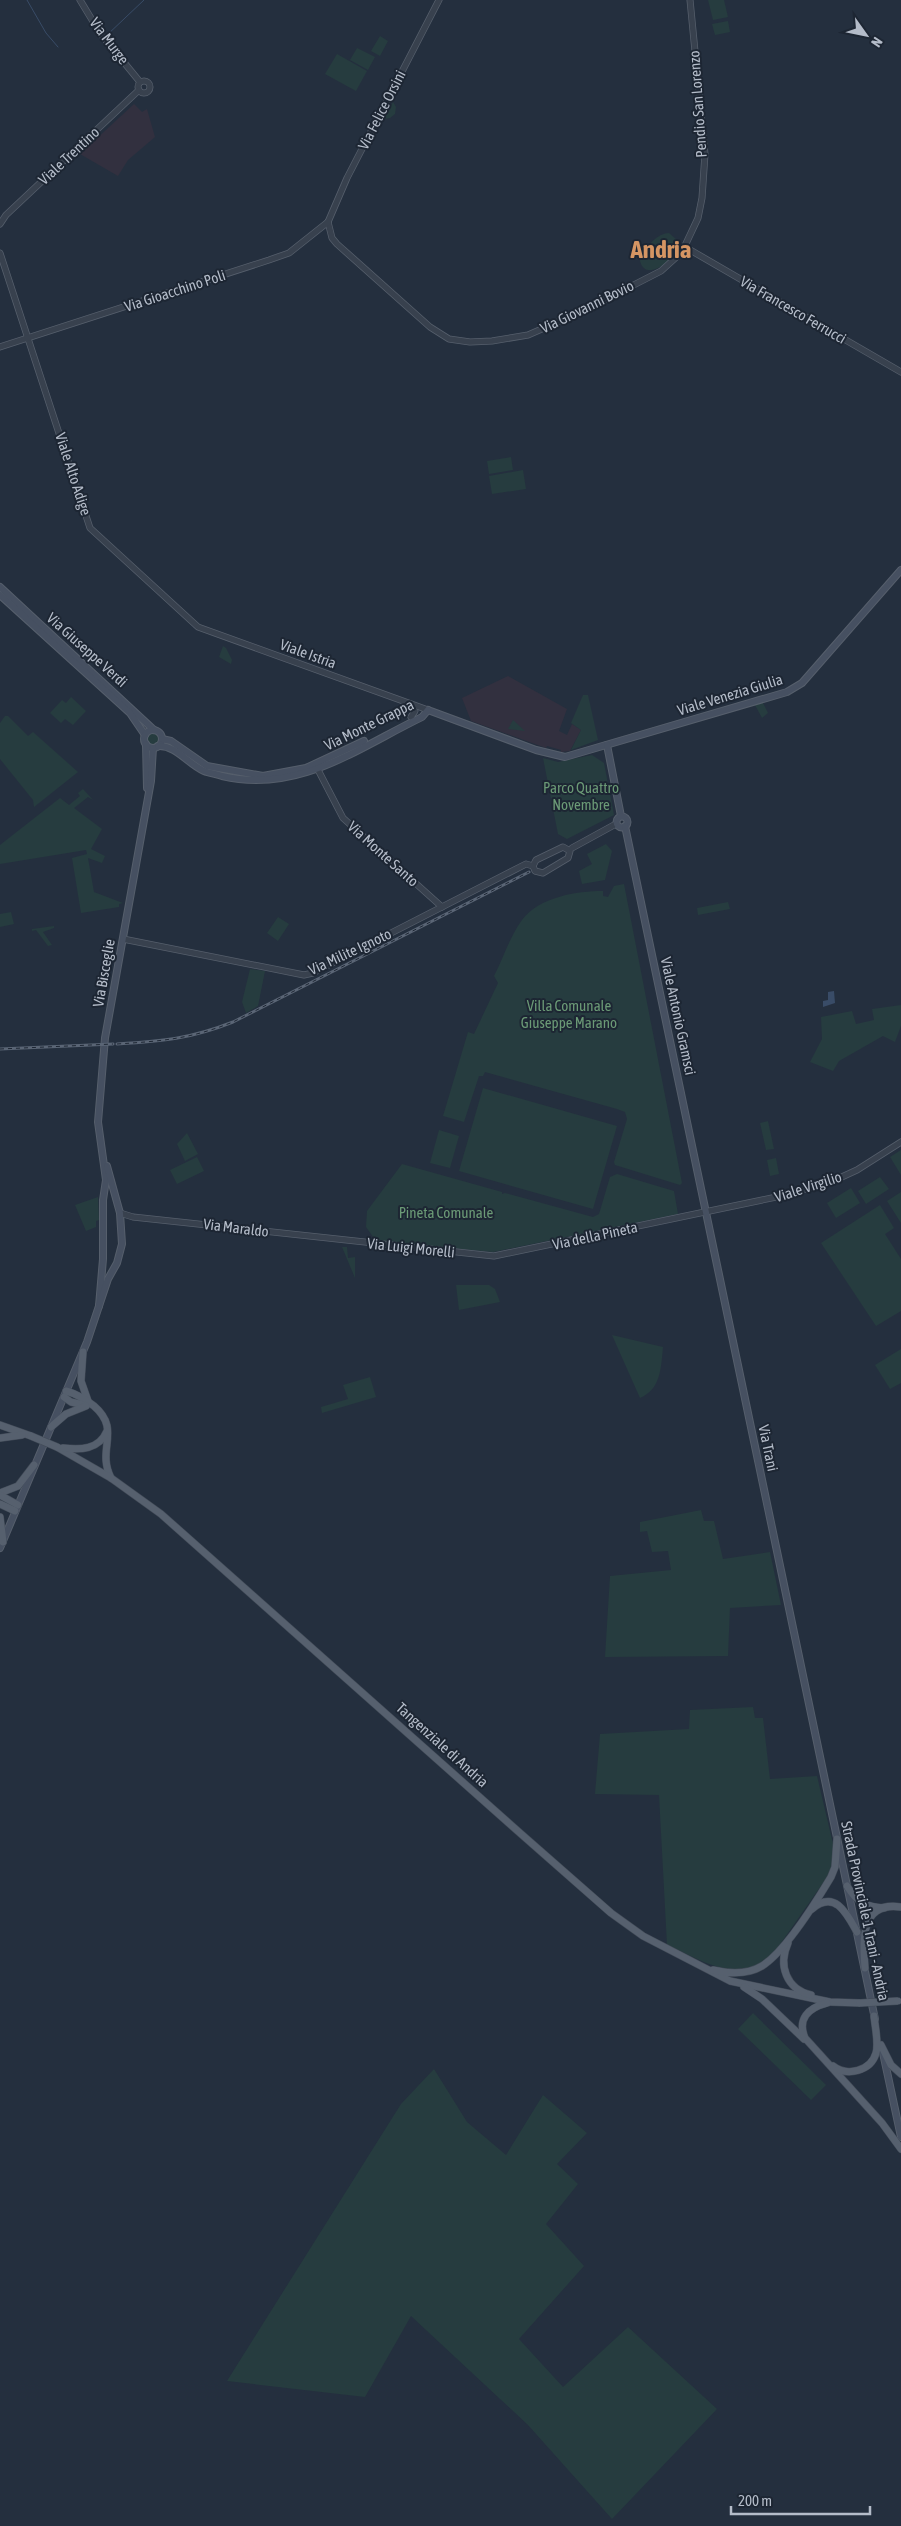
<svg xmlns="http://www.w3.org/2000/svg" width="901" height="2526" font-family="'Asap Condensed',sans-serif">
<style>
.medical{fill:#32303f}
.green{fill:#263c3f}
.water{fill:#394c67}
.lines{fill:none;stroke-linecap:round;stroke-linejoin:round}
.stream{stroke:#394c67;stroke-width:1}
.tertiary-casing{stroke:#565f6c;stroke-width:7}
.secondary-casing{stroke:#565f6c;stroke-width:8}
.primary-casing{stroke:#414a57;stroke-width:8}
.tertiary{stroke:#38414e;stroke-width:5.5}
.secondary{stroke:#465061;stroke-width:6}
.primary{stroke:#56606e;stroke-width:7}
.rail-casing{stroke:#5a6575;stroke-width:3}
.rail{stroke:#1d2633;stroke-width:1;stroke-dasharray:4;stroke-linecap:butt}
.primary-bridge-casing{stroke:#414a57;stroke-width:8;stroke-linecap:butt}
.primary-bridge{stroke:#56606e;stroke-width:7}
.labels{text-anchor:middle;stroke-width:4;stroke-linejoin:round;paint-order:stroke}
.street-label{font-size:15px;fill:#b4bcc9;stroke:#1d2633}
.park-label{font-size:15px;fill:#6b9a76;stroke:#1d2633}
.town-label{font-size:25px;font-weight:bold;fill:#d59563;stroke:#1d2633}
</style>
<rect width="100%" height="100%" fill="#242f3e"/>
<!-- medical -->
<g class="medical">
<polygon points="134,104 142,112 147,109 155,137 128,160 118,176 80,154"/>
<polygon points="508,676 567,709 559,731 567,735 572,724 581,730 570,751 561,752 561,750 547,746 546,748 471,721 462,698"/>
</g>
<!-- green -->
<g class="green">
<polygon points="708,0 724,0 728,17 713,20"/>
<polygon points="728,21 730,32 715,35 712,24"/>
<polygon points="380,36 388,41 380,56 371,51"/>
<polygon points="357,48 375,57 368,70 350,60"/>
<polygon points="337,54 367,71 356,91 325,74"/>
<polygon points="393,102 396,107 395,114 390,118 384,119"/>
<path d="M669,233L678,241C680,256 646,285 640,261C642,250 657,233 669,233Z"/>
<polygon points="511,457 513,470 489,474 487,461"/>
<polygon points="523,470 526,489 492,494 489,476"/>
<polygon points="223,646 226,648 232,660 231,664 219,657"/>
<polygon points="583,695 588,695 598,740 571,750 581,730 571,723"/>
<polygon points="71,697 86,711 73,725 65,719 61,723 50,713 62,700 66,703"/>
<polygon points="763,703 768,713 762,718 755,705"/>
<polygon points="5,716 8,716 28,736 33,732 78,772 34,807 33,800 0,759 0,723"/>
<polygon points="513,720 525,731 508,729"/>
<circle cx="153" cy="739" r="6"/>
<polygon points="592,755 604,763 614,815 567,839 558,834 543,758 558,762"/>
<polygon points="83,789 93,800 88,797 74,808 102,829 91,849 105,856 102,863 88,858 94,892 123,903 119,904 119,907 81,913 72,858 87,854 86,850 0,864 0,845 60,798 69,805 80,796 78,793"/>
<polygon points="606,844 612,851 605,880 582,884 579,871 592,864 587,854"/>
<path d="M624,884L682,1183L680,1185L615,1165L614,1162L627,1119L625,1112L617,1109L485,1072L483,1076H479L464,1122L443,1116L468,1032L474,1034L498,983L494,976C503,959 510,936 522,920C539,897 577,891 603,891V896L608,897L614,886Z"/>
<polygon points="728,902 730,909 698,915 697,908"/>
<polygon points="11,912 14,924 0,927 0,914"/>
<polygon points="278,917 289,924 278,941 267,933"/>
<polygon points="54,926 54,928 43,932 52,945 48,946 36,930 32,931 32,929"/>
<polygon points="250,969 265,971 258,1006 246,1013 242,1002"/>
<polygon points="901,1005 901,1026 895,1042 883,1036 839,1061 833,1071 810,1062 822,1039 821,1017 852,1011 856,1024 874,1020 872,1009"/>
<polygon points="483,1088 617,1126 593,1209 459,1171"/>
<polygon points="768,1121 774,1149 766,1150 760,1123"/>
<polygon points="439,1130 459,1136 450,1168 430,1163"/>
<polygon points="187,1133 198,1154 185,1161 177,1144"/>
<polygon points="901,1150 901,1175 890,1157"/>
<polygon points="197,1157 204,1171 177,1184 170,1170"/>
<polygon points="776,1158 779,1174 770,1176 767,1160"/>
<polygon points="402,1164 502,1192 502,1194 505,1193 593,1217 599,1214 610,1177 617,1174 674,1191 678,1214 493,1252 376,1241 366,1227 367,1211"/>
<polygon points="880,1177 889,1189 866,1204 858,1191"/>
<polygon points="851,1188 860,1203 836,1218 827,1203"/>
<polygon points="901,1192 901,1223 887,1201"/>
<polygon points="98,1197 99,1220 96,1221 96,1227 86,1231 75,1205"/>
<polygon points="880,1205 894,1228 885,1234 901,1259 901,1311 876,1326 821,1243"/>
<polygon points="342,1247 347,1247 348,1258 355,1257 355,1278"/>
<polygon points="456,1285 489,1285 495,1289 500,1302 459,1310"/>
<path d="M612,1335L663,1347C661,1368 661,1389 640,1398Z"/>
<polygon points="901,1349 901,1383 890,1389 875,1365"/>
<polygon points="370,1377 376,1397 322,1413 321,1407 348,1399 343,1385"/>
<polygon points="701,1510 704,1521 714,1521 723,1559 770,1552 781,1605 730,1608 728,1656 605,1657 610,1576 671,1570 668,1551 652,1552 647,1531 640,1532 640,1522"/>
<path d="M753,1707L755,1718H763L770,1779L817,1776L834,1848V1860L830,1873L774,1953C741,1987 703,1961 667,1945L659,1795L595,1794L600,1734L689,1729L690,1710Z"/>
<polygon points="753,2013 826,2085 811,2100 738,2029"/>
<polygon points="434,2069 467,2122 506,2155 543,2095 587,2133 557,2164 578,2184 546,2224 584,2266 519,2339 563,2387 628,2327 717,2409 612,2519 528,2425 411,2316 365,2397 227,2381 401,2104"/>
</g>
<!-- water -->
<polygon class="water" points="834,991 835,1003 823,1007 823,1001 828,1000 828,992"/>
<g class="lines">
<!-- stream -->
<g class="stream">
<polyline points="27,0 46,33 58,47"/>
<polyline points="106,36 144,0"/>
</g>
<!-- tertiary casing -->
<g class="tertiary-casing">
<g id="tertiary">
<polyline points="80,0 100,33 140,82"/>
<circle cx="144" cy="87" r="6"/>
<polyline points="328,222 332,238 337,244 430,327 449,339 470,342 492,341 528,335 581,312 661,271 682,252 698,218 702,198 705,154 690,0"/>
<polyline points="0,224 6,215 139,90"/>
<polyline points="685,247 901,372"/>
<polyline points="0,253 90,528 198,627 428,710"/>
<polyline points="0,347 269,260 289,253 328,222 347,178 439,0"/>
<polyline points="410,704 415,711 411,717"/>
<polyline points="315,764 343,818 442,907"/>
<polygon points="563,847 570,851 568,858 543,873 535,871 533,866 536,860"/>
<polyline points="572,848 614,825"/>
<polyline points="123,939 304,975 313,973 526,864 533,866"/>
<polyline points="120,1213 133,1217 494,1256 786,1195 833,1181 857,1170 901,1142"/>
</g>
</g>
<!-- secondary casing -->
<g class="secondary-casing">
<g id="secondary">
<polyline points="0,587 154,730"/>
<polyline points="0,595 130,713 145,735"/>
<polyline points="428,710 536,750 565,757 787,692 802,683 901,570"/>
<circle cx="153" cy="739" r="9"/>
<polyline points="162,739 171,741 207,766 263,776 306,768 364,741"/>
<polyline points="146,744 147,788"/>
<polyline points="607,745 621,816"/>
<path d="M158,746C176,745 188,764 204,771C209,773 216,774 222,776C298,794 356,749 422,717L428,710"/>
<circle cx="622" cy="822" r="5.5"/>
<polyline points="625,826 875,2019"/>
<polyline points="99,1306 103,1259 103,1200 106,1180 98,1122 105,1038 151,781 153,748"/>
<polyline points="0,1548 87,1342 108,1279 117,1263 122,1244 120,1213 107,1166"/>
<polyline points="883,2053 901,2137"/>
</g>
</g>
<!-- primary casing -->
<g class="primary-casing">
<g id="primary">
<polyline points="83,1352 81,1381 88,1401"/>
<path d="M66,1391C77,1394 85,1399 94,1406C122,1430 96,1449 111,1478"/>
<polyline points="64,1397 71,1402 84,1405"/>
<polyline points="0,1425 31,1436"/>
<polyline points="51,1427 66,1414 86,1406"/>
<polyline points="0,1438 22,1435"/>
<polyline points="57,1447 111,1478 161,1514 520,1833 611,1913 643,1936 730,1981 830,2002 860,2003"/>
<path d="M63,1448C80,1450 99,1450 107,1431"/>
<polyline points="0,1493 18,1486 34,1465"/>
<polyline points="0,1495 18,1505"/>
<polyline points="0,1504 15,1511"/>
<polyline points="0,1517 3,1542"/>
<path d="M847,1886C857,1902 865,1907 884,1908"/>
<path d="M812,1909C835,1889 847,1914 857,1932"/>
<path d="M788,1943C778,1965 786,1989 811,1995"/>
<path d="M865,1968C863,1940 860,1901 901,1907"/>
<path d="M713,1970C730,1974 747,1975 762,1966C786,1951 816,1902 831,1877L835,1867L837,1839"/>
<polyline points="744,1987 762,1999 804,2039"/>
<path d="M827,2003C808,2008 797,2019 805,2038L882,2123L901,2149"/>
<polyline points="881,2045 891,2065 901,2074"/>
<path d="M833,2066C847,2077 871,2071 876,2053C879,2043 875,2027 874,2016"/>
</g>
</g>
<!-- tertiary -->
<use href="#tertiary" class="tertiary"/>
<!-- secondary -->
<use href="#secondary" class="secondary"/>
<!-- primary -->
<use href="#primary" class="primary"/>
<!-- rail casing -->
<g class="rail-casing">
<g id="rail">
<path d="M117,1044C163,1041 190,1039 233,1022L529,872"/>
<polyline points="0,1049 113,1044"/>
</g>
</g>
<!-- rail -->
<use href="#rail" class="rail"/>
<!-- primary-bridge casing -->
<g class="primary-bridge-casing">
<g id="primary-bridge">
<polyline points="31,1436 57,1447"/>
<polyline points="860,2003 898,2001"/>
</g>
</g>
<!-- primary-bridge -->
<use href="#primary-bridge" class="primary-bridge"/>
</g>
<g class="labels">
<!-- street labels -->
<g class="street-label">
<text transform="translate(109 41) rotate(53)" y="5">Via Murge</text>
<text transform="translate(698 104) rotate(-94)" y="5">Pendio San Lorenzo</text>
<text transform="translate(382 110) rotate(-63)" y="5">Via Felice Orsini</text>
<text transform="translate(69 156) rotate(-43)" y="5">Viale Trentino</text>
<text transform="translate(175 291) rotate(-18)" y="5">Via Gioacchino Poli</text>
<text transform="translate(587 307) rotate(-26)" y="5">Via Giovanni Bovio</text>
<text transform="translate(793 310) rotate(30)" y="5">Via Francesco Ferrucci</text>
<text transform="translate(73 474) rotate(72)" y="5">Viale Alto Adige</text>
<text transform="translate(87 650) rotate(42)" y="5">Via Giuseppe Verdi</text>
<text transform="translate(308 654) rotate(20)" y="5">Viale Istria</text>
<text transform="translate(730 695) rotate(-17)" y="5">Viale Venezia Giulia</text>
<text transform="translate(369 725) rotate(-26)" y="5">Via Monte Grappa</text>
<text transform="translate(383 854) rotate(42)" y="5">Via Monte Santo</text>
<text transform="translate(350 952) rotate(-25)" y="5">Via Milite Ignoto</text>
<text transform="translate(104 973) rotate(-80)" y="5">Via Bisceglie</text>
<text transform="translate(678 1016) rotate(78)" y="5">Viale Antonio Gramsci</text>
<text transform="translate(808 1187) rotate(-18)" y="5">Viale Virgilio</text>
<text transform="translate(236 1228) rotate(7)" y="5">Via Maraldo</text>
<text transform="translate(595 1236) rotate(-12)" y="5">Via della Pineta</text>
<text transform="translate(411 1248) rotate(6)" y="5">Via Luigi Morelli</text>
<text transform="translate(768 1448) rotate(78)" y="5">Via Trani</text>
<text transform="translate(442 1745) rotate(42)" y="5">Tangenziale di Andria</text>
<text transform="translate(865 1911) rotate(78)" y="5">Strada Provinciale 1 Trani - Andria</text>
</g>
<!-- park labels -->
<g class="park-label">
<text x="581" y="793">Parco Quattro<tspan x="581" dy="17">Novembre</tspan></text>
<text x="569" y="1011">Villa Comunale<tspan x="569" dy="17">Giuseppe Marano</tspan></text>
<text x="446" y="1218">Pineta Comunale</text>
</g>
<!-- town labels -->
<g class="town-label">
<text x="661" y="258">Andria</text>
</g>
</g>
<!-- north arrow -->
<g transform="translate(866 35) rotate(123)" stroke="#1d2633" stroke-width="4" paint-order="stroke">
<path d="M0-4L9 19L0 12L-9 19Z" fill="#b4bcc9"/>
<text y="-8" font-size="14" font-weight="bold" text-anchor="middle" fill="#b4bcc9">N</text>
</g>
<!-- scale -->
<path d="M731 2506v8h139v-8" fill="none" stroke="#b4bcc9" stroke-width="2.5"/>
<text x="738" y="2506" font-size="15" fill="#b4bcc9" stroke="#1d2633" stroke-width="4" paint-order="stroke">200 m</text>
</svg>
